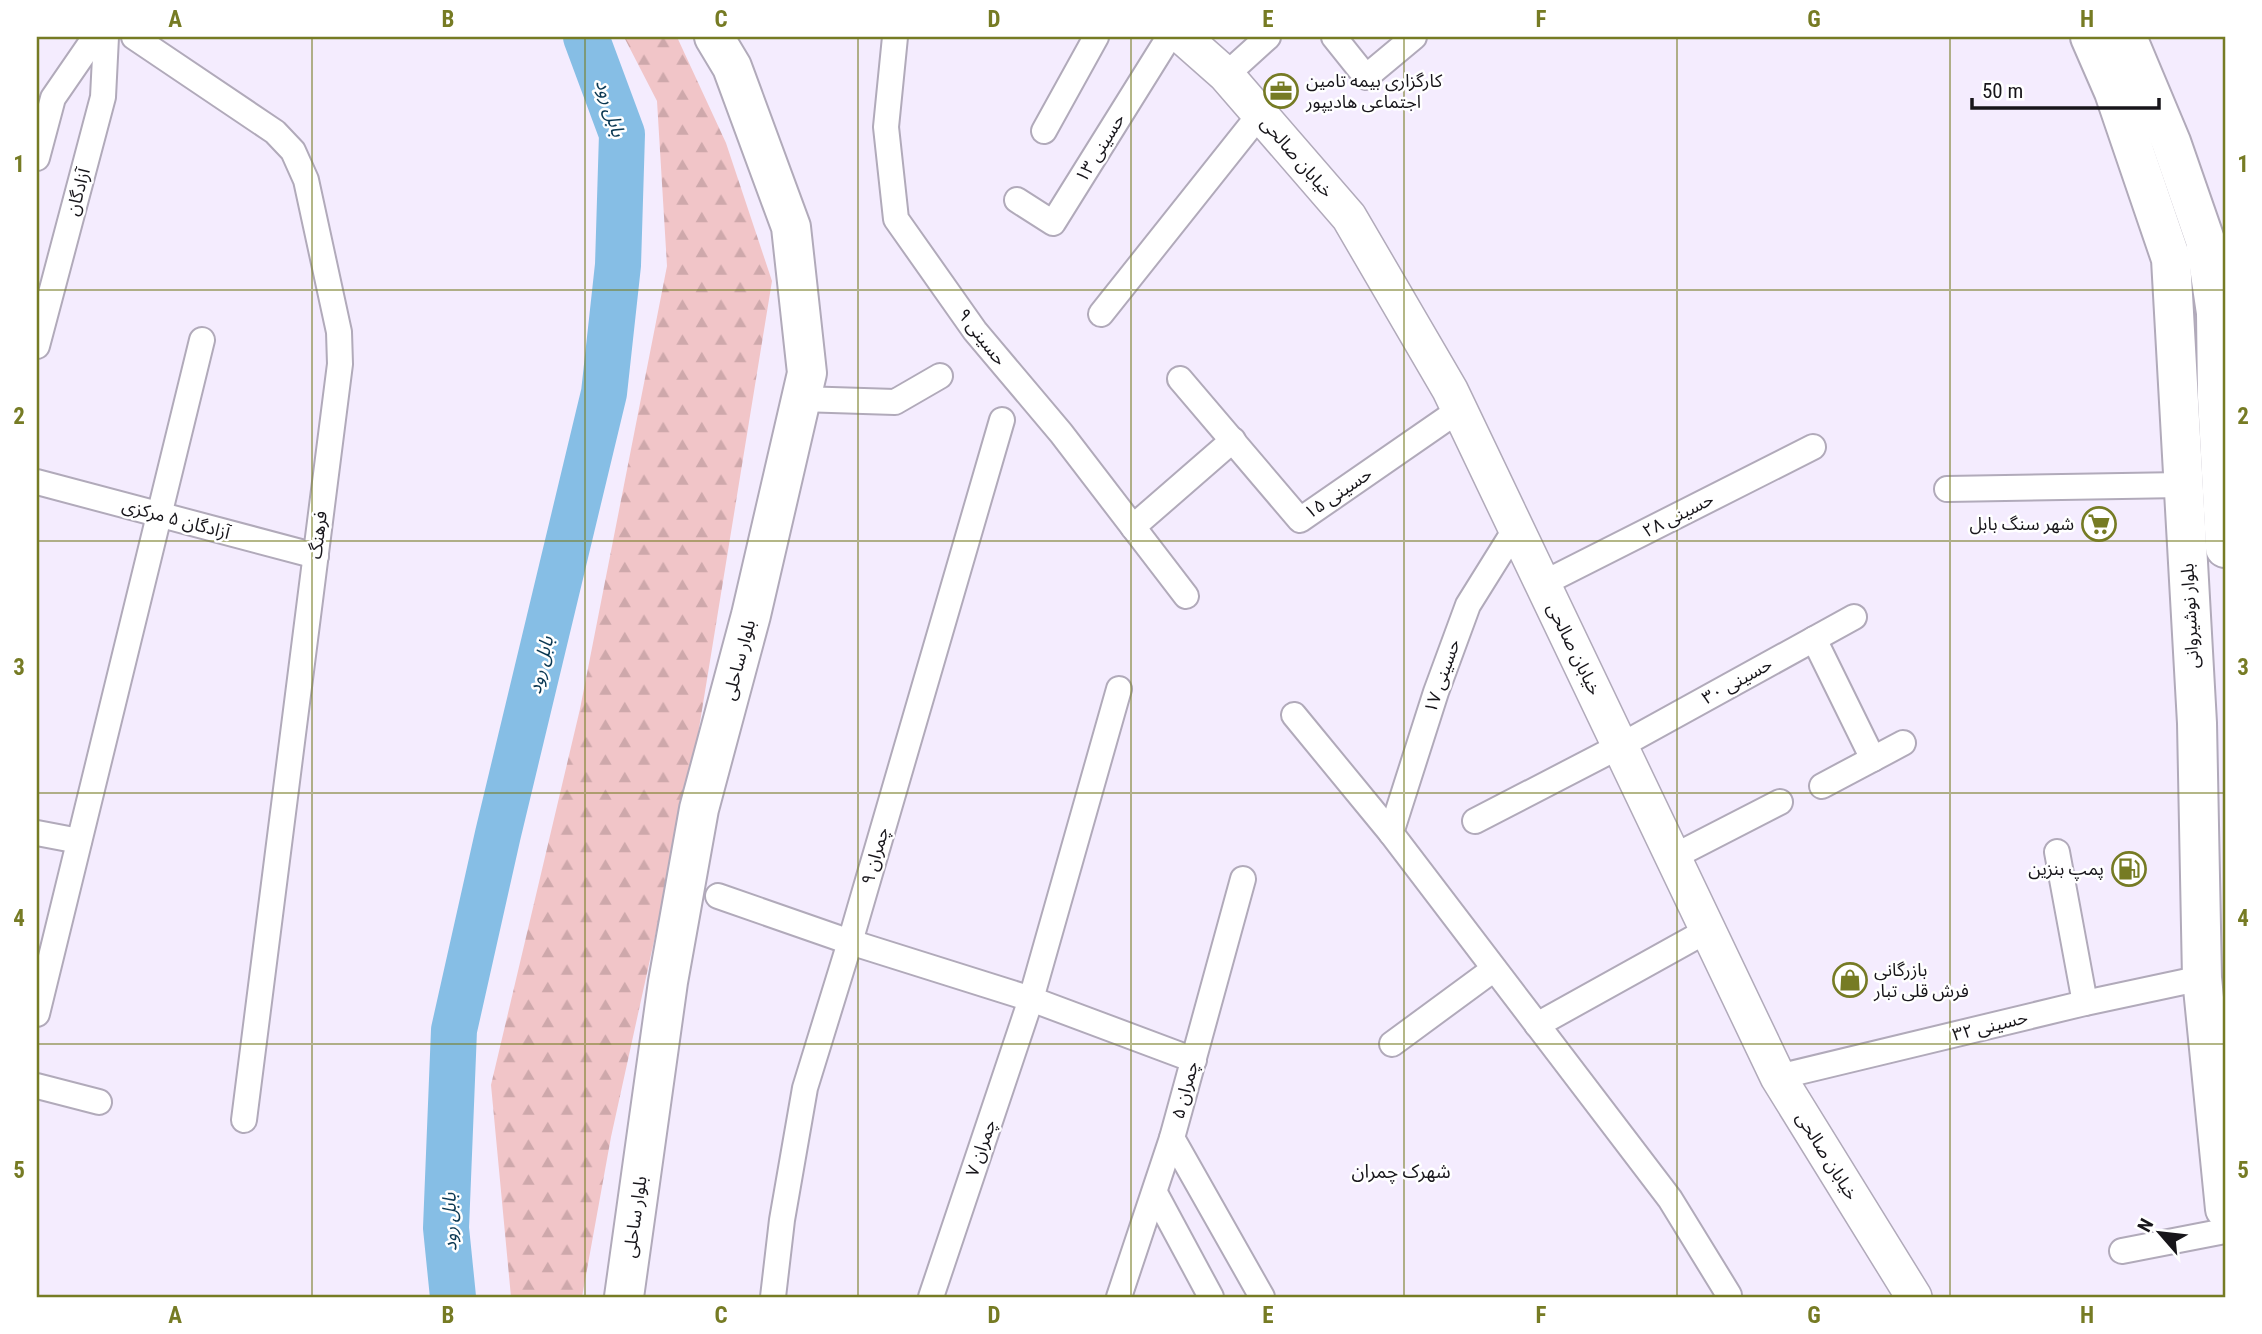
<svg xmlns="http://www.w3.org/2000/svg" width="2262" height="1334" font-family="'Roboto Condensed','Noto Sans Arabic',sans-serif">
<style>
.forest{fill:url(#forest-firs)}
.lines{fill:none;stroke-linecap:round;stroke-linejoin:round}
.river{stroke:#86bee5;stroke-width:46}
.minor-casing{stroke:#b1aaba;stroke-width:28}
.secondary-casing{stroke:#b1aaba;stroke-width:38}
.primary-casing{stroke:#b1aaba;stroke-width:42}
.minor{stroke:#fff;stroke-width:24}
.secondary{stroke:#fff;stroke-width:35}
.primary{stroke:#fff;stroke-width:38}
.grid{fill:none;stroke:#767b24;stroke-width:2;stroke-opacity:0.55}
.labels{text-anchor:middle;stroke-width:5;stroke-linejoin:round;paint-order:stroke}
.poi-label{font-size:18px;fill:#17151a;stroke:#fff;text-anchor:start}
.street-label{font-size:18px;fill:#17151a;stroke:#fff}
.water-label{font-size:19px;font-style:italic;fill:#093752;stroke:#fff}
.neighbourhood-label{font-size:19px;fill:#17151a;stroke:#fff}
.neatline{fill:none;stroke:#767b24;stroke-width:2.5}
.grid-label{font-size:23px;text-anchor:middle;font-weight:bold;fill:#767b24}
</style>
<defs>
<pattern id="forest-firs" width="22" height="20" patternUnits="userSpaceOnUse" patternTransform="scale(1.75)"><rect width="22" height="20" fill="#f1c5c8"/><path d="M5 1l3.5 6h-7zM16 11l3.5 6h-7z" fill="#cea8ab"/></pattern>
</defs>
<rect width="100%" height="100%" fill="#f4ecfe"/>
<!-- forest -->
<polygon class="forest" points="624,37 677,37 726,143 772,281 694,759 611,1137 582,1297 511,1297 491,1085 580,709 667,266 657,101"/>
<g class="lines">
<!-- river -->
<polyline class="river" points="453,1297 446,1228 454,1030 498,834 604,393 618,265 622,134 586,37"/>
<!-- minor casing -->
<g class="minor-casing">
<g id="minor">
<polyline points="134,37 275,132 293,151 306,180 339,332 340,364 244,1120"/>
<polyline points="895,37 886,127 896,219 975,331 1061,433 1186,596"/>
<polyline points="1334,37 1366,77 1414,37"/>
<polyline points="1226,75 1268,37"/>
<polyline points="1044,131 1096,37"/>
<polyline points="37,158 53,98 95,37"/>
<polyline points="1017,200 1053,223 1169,37"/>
<polyline points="1101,314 1260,114"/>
<polyline points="37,346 103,97 106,37"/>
<polyline points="1180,379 1300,520 1459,410"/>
<polyline points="800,399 895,402 940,376"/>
<polyline points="37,482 316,556"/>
<polyline points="1947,489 2182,485"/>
<polyline points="1133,527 1233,440"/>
<polyline points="1542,584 1813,447"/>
<polyline points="1814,639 1873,759"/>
<polyline points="1294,715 1391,833 1670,1199 1729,1295"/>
<polyline points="1822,786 1903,743"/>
<polyline points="1475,821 1620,746 1854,617"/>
<polyline points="37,833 79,841"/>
<polyline points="1391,833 1436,692 1468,605 1516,528"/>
<polyline points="2057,852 2085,1003"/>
<polyline points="1673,857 1780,802"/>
<polyline points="718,896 850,942 1031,999 1194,1060"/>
<polyline points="37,1014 202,340"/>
<polyline points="1537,1025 1708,930"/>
<polyline points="1392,1044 1494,969"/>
<polyline points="1778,1077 2085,1003 2202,978"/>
<polyline points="37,1086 99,1102"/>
<polyline points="1172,1138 1262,1297"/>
<polyline points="1155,1193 1211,1297"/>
<polyline points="2122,1251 2225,1231"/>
<polyline points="773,1297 782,1220 805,1088 850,942 1002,420"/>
<polyline points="931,1297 1031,999 1119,689"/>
<polyline points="1119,1297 1172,1138 1243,879"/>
</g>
</g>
<!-- secondary casing -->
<g class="secondary-casing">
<polyline id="secondary" points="1183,37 1226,75 1349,217 1450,390 1778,1077 1914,1297"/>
</g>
<!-- primary casing -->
<g class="primary-casing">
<g id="primary">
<polyline points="2090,37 2114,92 2171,259 2197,723 2202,978 2225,1209"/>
<polyline points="2127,37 2171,142 2205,240 2216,313 2217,397 2225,548"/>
<polyline points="624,1297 668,982 699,809 751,615 807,373 791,227 732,67 714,37"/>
</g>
</g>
<!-- minor -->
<use href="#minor" class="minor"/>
<!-- secondary -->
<use href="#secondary" class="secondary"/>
<!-- primary -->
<use href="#primary" class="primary"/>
</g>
<!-- grid -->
<path class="grid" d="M312,37V1297M585,37V1297M858,37V1297M1131,37V1297M1404,37V1297M1677,37V1297M1950,37V1297M37,290H2225M37,541H2225M37,793H2225M37,1044H2225"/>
<!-- icons -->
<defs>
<g id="office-ring" transform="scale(1.75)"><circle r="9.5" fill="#fff" stroke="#767b24" stroke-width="1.5"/><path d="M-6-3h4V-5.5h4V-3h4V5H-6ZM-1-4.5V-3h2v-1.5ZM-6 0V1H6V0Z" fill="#767b24"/></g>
<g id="supermarket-ring" transform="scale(1.75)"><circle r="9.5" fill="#fff" stroke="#767b24" stroke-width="1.5"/><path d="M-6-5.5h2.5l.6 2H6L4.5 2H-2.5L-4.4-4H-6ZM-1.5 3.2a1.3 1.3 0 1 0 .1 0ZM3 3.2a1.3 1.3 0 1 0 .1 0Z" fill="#767b24"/></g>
<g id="fuel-ring" transform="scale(1.75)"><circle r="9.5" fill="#fff" stroke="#767b24" stroke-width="1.5"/><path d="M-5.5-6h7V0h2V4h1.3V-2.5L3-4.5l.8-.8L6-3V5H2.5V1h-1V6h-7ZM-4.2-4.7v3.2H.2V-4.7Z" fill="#767b24"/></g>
<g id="shop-ring" transform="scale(1.75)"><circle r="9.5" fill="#fff" stroke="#767b24" stroke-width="1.5"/><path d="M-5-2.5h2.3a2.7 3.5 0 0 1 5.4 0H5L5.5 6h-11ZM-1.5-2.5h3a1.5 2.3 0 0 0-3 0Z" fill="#767b24"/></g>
</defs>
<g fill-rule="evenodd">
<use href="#office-ring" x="1281" y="91"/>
<use href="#supermarket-ring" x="2099" y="524"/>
<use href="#fuel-ring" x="2129" y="869"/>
<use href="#shop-ring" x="1850" y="980"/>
</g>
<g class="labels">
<!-- poi labels -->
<g class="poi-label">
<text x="1306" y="87">کارگزاری بیمه تامین<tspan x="1306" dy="21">اجتماعی هادیپور</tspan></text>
<text x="2074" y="530" text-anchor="end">شهر سنگ بابل</text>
<text x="2104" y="875" text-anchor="end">پمپ بنزین</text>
<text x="1874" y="976">بازرگانی<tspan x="1874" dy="21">فرش قلی تبار</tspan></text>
</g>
<!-- street labels -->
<g class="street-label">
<text transform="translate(1100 148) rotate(-58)" y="6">حسینی ۱۳</text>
<text transform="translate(1297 157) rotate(49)" y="6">خيابان صالحی</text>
<text transform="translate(78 192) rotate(-75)" y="6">آزادگان</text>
<text transform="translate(982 337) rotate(52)" y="6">حسینی ٩</text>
<text transform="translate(1338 493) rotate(-34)" y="6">حسینی ۱۵</text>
<text transform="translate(1678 515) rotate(-27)" y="6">حسینی ۲۸</text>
<text transform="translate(176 519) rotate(15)" y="6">آزادگان ۵ مرکزی</text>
<text transform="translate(318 535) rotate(-83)" y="6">فرهنگ</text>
<text transform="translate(2190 616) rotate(-93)" y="6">بلوار نوشیروانی</text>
<text transform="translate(1574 649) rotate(64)" y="6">خيابان صالحی</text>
<text transform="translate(739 660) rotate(-75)" y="6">بلوار ساحلی</text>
<text transform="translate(1442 676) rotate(-71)" y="6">حسینی ۱۷</text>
<text transform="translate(1737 681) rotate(-29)" y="6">حسینی ۳۰</text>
<text transform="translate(875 856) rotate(-74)" y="6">چمران ۹</text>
<text transform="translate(1990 1026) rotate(-14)" y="6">حسینی ۳۲</text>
<text transform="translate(1185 1090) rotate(-75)" y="6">چمران ۵</text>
<text transform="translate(981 1148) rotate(-71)" y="6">چمران ۷</text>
<text transform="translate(1827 1156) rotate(58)" y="6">خيابان صالحی</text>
<text transform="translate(635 1217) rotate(-82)" y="6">بلوار ساحلی</text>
</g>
<!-- water labels -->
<g class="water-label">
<text transform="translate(611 108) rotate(73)" y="7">بابل رود</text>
<text transform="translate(540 665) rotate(-77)" y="7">بابل رود</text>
<text transform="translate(449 1222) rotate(-91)" y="7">بابل رود</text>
</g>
<!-- neighbourhood labels -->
<g class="neighbourhood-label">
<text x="1401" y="1178">شهرک چمران</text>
</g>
</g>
<!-- border -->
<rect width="2262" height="1334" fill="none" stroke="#ffffff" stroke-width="77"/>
<!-- north arrow -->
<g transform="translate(2160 1233) rotate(298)" stroke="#ffffff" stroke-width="5" paint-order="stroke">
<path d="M0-5L12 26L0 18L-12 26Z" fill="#17151a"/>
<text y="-10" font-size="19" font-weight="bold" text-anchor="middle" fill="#17151a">N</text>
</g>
<!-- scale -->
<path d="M1972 98v10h187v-10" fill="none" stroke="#17151a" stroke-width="3.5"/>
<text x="1982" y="98" font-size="21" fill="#17151a" stroke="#ffffff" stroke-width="5" paint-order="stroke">50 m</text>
<rect x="38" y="38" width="2186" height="1258" class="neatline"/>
<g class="grid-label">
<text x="175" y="27">A</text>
<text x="448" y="27">B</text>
<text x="721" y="27">C</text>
<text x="994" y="27">D</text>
<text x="1268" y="27">E</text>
<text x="1541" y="27">F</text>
<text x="1814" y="27">G</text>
<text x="2087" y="27">H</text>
<text x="19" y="172">1</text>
<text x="2243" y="172">1</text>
<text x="19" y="424">2</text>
<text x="2243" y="424">2</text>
<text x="19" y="675">3</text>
<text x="2243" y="675">3</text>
<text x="19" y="926">4</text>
<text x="2243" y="926">4</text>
<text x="19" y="1178">5</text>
<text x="2243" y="1178">5</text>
<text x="175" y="1323">A</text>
<text x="448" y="1323">B</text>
<text x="721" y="1323">C</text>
<text x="994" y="1323">D</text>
<text x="1268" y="1323">E</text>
<text x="1541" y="1323">F</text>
<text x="1814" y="1323">G</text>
<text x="2087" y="1323">H</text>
</g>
</svg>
